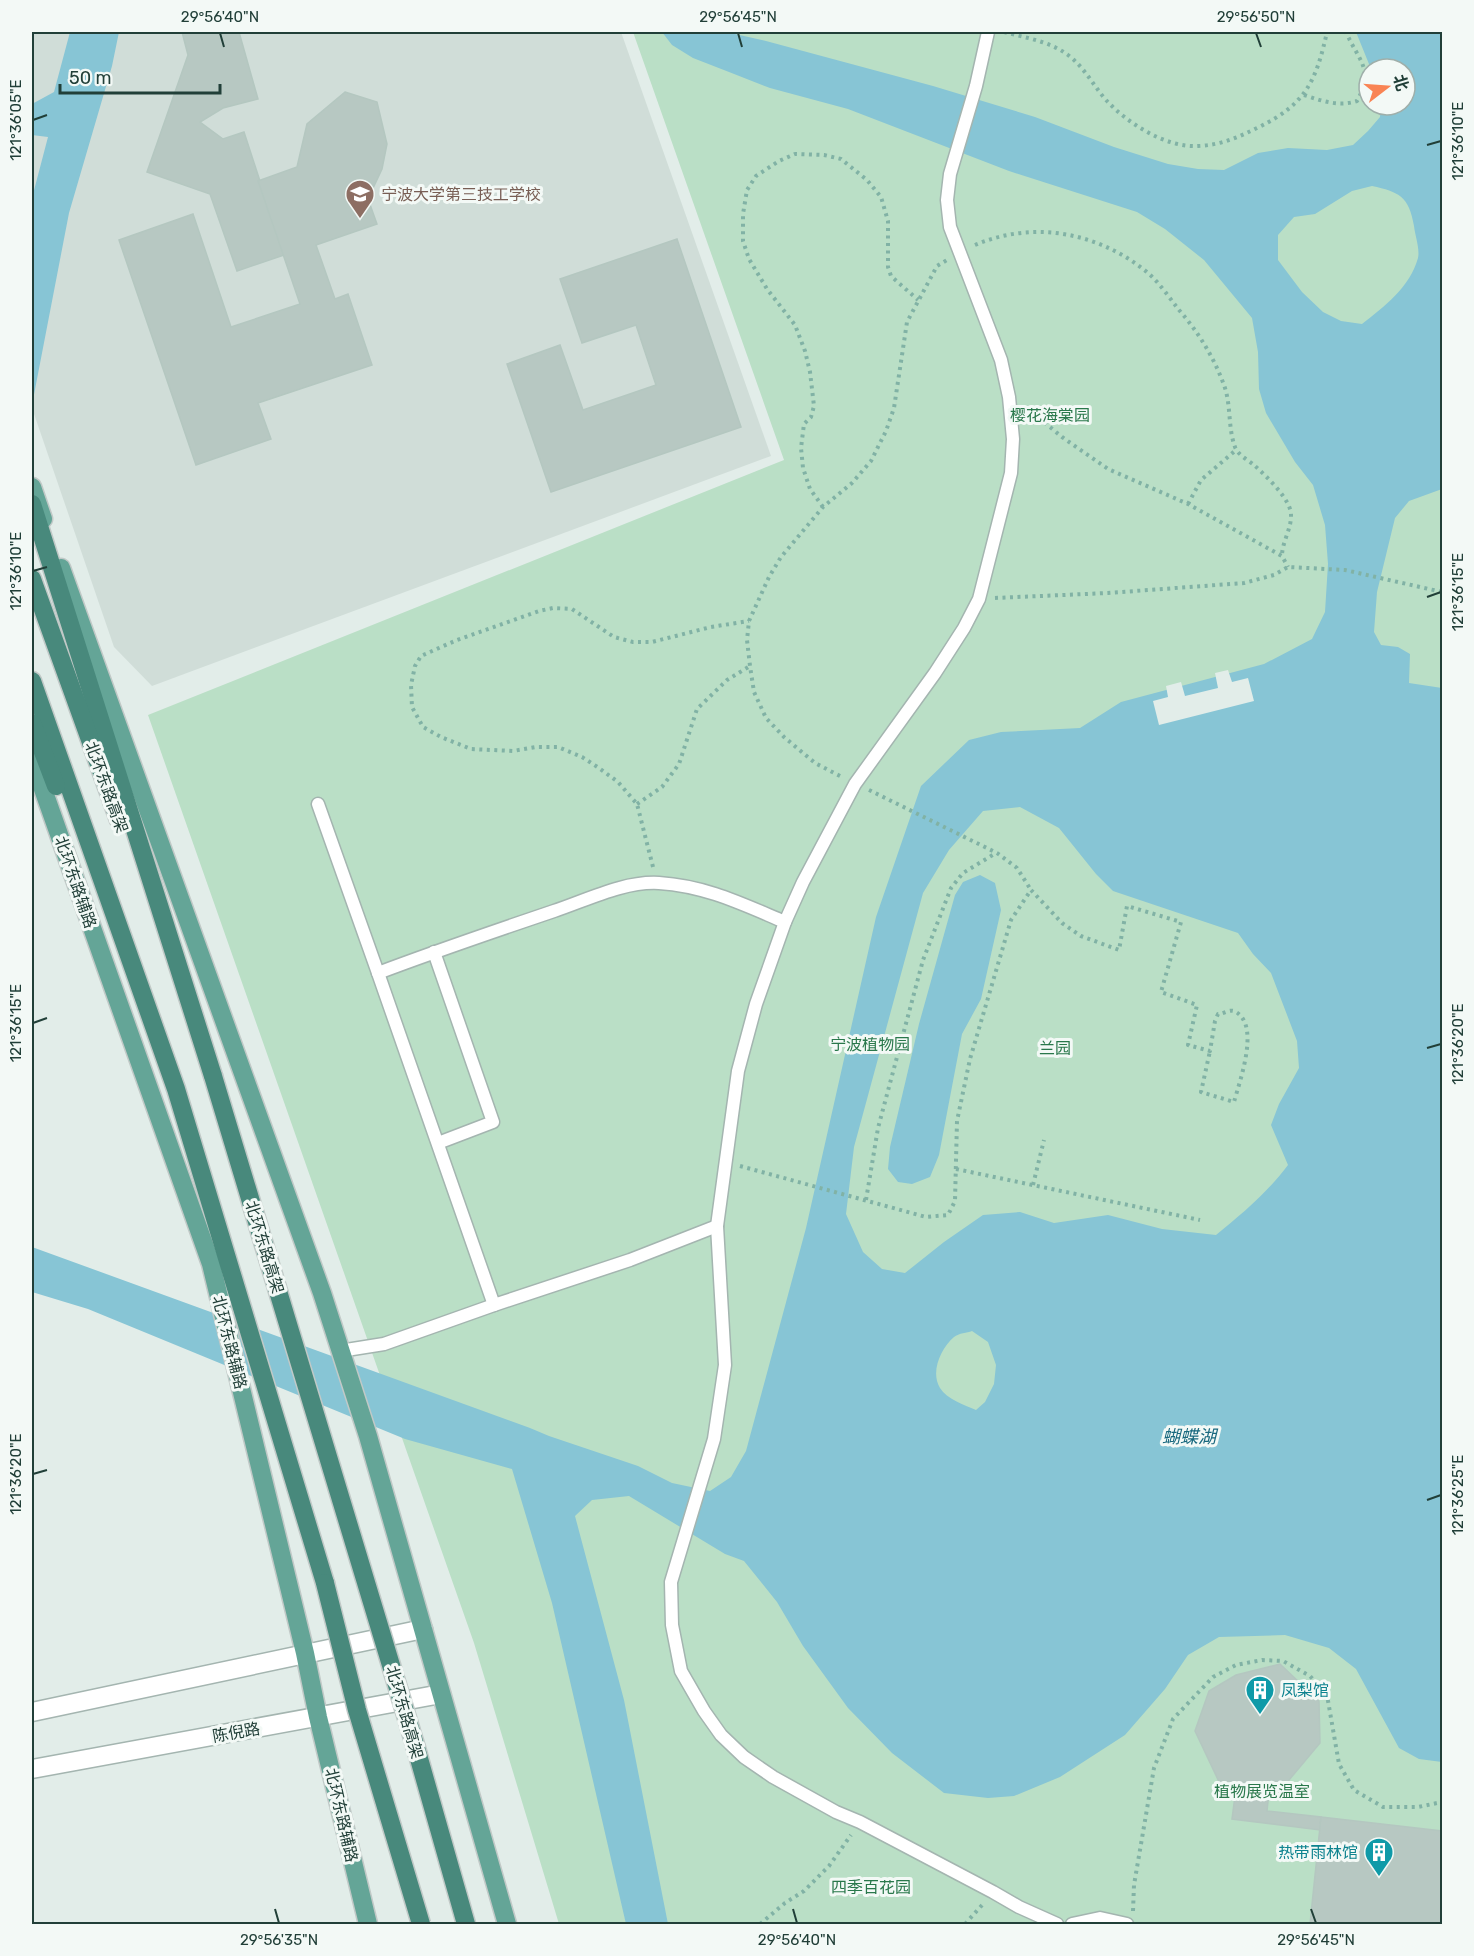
<svg xmlns="http://www.w3.org/2000/svg" width="1474" height="1956" font-family="Rubik,'Noto Sans SC',sans-serif">
<style>
.built{fill:#d0ddd8}
.green{fill:#badfc6;fill-rule:evenodd}
.water{fill:#87c5d5;fill-rule:evenodd}
.pier{fill:#e2ede9}
.building{fill:#b7c8c2;stroke:#b4c7c0;stroke-width:1.5}
.lines{fill:none;stroke-linecap:round;stroke-linejoin:round}
.service-casing{stroke:#a4b5b0;stroke-width:15}
.tertiary-casing{stroke:#a4b5b0;stroke-width:21}
.primary-casing{stroke:#c1c9c7;stroke-width:21}
.trunk-casing{stroke:#c1c9c7;stroke-width:21}
.path{stroke:#81b2a5;stroke-width:4;stroke-dasharray:3 4.5;stroke-linecap:butt}
.service{stroke:#fff;stroke-width:12}
.tertiary{stroke:#fff;stroke-width:18}
.primary{stroke:#64a597;stroke-width:18}
.trunk{stroke:#48897c;stroke-width:18}
.trunk-bridge-casing{stroke:#c1c9c7;stroke-width:21;stroke-linecap:butt}
.trunk-bridge{stroke:#48897c;stroke-width:18}
.ticks{fill:none;stroke:#213f38;stroke-width:2}
.labels{text-anchor:middle;stroke-width:6;stroke-linejoin:round;paint-order:stroke}
.education-label{font-size:16px;fill:#785e54;stroke:#f3f9f6;text-anchor:start}
.park-label{font-size:16px;fill:#29784b;stroke:#f3f9f6}
.street-label{font-size:16px;fill:#213f38;stroke:#f3f9f6}
.culture-label{font-size:16px;fill:#0d838f;stroke:#f3f9f6;text-anchor:start}
.water-label{font-size:18px;font-style:italic;fill:#18687e;stroke:#f3f9f6}
.neatline{fill:none;stroke:#213f38;stroke-width:2}
.ticks-label{font-size:15px;text-anchor:middle;fill:#213f38}
</style>
<rect width="100%" height="100%" fill="#e2ede9"/>
<!-- built -->
<polygon class="built" points="32,32 621,32 771,456 152,686 114,647 32,408"/>
<!-- green -->
<path class="green" d="M633,32H1442V1924H559L474,1643L148,715L784,460ZM1369,69H1405V105H1369Z"/>
<!-- water -->
<g class="water">
<polygon points="70,32 119,32 112,66 69,213 32,405 32,198 48,137 32,135 32,104 54,92"/>
<path d="M662,32H726L766,41L933,86L1035,117L1114,147L1168,164L1198,169L1224,170L1258,153L1288,148L1327,150L1353,145L1368,131L1380,117L1381,105H1405V69H1371L1356,32H1442V489L1409,501L1395,518L1377,592L1374,632L1381,645L1398,647L1410,654L1409,683L1442,688V1762L1419,1759L1399,1748L1356,1669L1329,1648L1285,1635L1219,1637L1188,1655L1165,1689L1125,1735L1060,1777L1014,1796L988,1798L944,1793L892,1753L848,1708L803,1646L777,1602L744,1561L725,1554L629,1496L592,1500L575,1516L624,1700L668,1924H626L552,1603L512,1469L405,1439L88,1309L32,1292V1247L530,1428L549,1436L638,1466L672,1483L710,1491L731,1477L746,1451L806,1228L876,917L921,786L969,740L1001,732L1080,728L1121,702L1264,664L1312,639L1325,612L1328,564L1325,525L1313,485L1295,462L1266,413L1259,389L1258,352L1252,318L1204,260L1165,229L1137,212L1009,171L848,109L770,88L729,72L693,58L672,45ZM1372,186C1399,192 1409,196 1414,226C1415,235 1420,249 1418,258C1410,287 1384,307 1362,324L1341,321L1323,312L1302,292L1278,260V235L1294,217L1315,214L1352,191ZM1020,807L1059,828L1096,874L1113,891L1238,933L1253,954L1271,973L1297,1041L1299,1068L1279,1104L1271,1125L1288,1165C1268,1192 1242,1214 1216,1235L1162,1229L1108,1215L1054,1223L1020,1212L983,1215L944,1242L905,1273L882,1269L863,1252L846,1214L854,1147L923,893L949,850L983,811ZM972,1331L988,1342L996,1365L994,1384L985,1402L976,1410C964,1405 947,1399 940,1388C930,1372 941,1348 954,1337C959,1333 967,1333 972,1331Z"/>
<polygon points="980,875 995,883 1001,910 981,999 962,1034 939,1155 930,1177 912,1184 898,1182 888,1169 890,1147 919,1024 955,895 963,882"/>
</g>
<!-- pier -->
<polygon class="pier" points="1228,670 1232,682 1248,678 1254,701 1159,725 1153,701 1168,697 1166,686 1181,682 1185,696 1218,688 1215,673"/>
<!-- building -->
<g class="building">
<polygon points="182,32 239,32 258,99 223,108 200,122 223,139 244,132 284,255 237,271 210,194 147,172 188,55"/>
<polygon points="345,92 377,102 387,144 382,169 368,199 377,224 316,245 335,299 348,294 372,365 258,403 271,439 196,465 119,240 193,214 231,327 300,304 258,181 297,167 307,124"/>
<polygon points="677,239 741,427 551,492 507,364 560,345 583,410 656,385 636,325 582,343 560,279"/>
<polygon points="1280,1664 1319,1701 1320,1743 1284,1786 1269,1792 1221,1786 1195,1731 1209,1691 1236,1675"/>
<polygon points="1236,1788 1269,1792 1267,1811 1321,1817 1320,1830 1232,1819"/>
<polygon points="1321,1817 1442,1831 1442,1924 1310,1924"/>
</g>
<g class="lines">
<!-- service casing -->
<g class="service-casing">
<g id="service">
<polyline points="988,32 976,86 950,174 947,200 950,227 1001,360 1009,397 1013,439 1011,473 979,599 964,628 935,673 855,784 803,882 785,922 756,1004 738,1071 717,1226 725,1365 714,1439 671,1582 672,1625 681,1671 704,1711 721,1735 744,1757 773,1777 836,1812 860,1822 993,1892 1019,1907 1057,1924"/>
<polyline points="318,804 378,973"/>
<polyline points="434,952 493,1122 438,1143"/>
<path d="M494,1305L378,973C436,951 495,931 554,911C587,900 624,881 659,883C706,886 742,904 785,922"/>
<polyline points="340,1351 384,1344 494,1305 630,1260 717,1226"/>
<polyline points="1072,1924 1100,1918 1127,1924"/>
</g>
</g>
<!-- tertiary casing -->
<g class="tertiary-casing">
<g id="tertiary">
<polyline points="32,1712 423,1629"/>
<polyline points="32,1769 441,1694"/>
</g>
</g>
<!-- primary casing -->
<g class="primary-casing">
<g id="primary">
<polyline points="32,487 43,519"/>
<polyline points="61,568 322,1293 368,1436 507,1924"/>
<polyline points="32,758 211,1264 305,1653 318,1717 368,1924"/>
</g>
</g>
<!-- trunk casing -->
<g class="trunk-casing">
<g id="trunk">
<polyline points="32,504 213,1076"/>
<polyline points="32,579 119,820"/>
<polyline points="32,681 176,1089 325,1583"/>
<polyline points="32,723 56,786"/>
<polyline points="416,1748 466,1924"/>
</g>
</g>
<!-- path -->
<g class="path">
<path d="M1004,32C1026,38 1049,41 1068,55C1085,68 1093,85 1106,100C1127,123 1166,148 1198,146C1221,145 1239,137 1259,127C1306,104 1316,81 1327,32"/>
<path d="M1304,95C1322,101 1339,107 1357,101C1375,69 1358,60 1346,32"/>
<path d="M975,245C1031,221 1094,231 1143,269C1157,279 1168,296 1179,310C1199,333 1215,359 1225,388C1231,407 1228,428 1235,447C1238,455 1248,460 1254,465C1266,476 1292,500 1291,516C1291,530 1282,542 1282,556"/>
<polyline points="1027,408 1062,437 1108,469 1188,504 1282,556 1288,567"/>
<polyline points="1188,504 1201,480 1236,450"/>
<polyline points="823,507 810,489 803,468 801,448 804,424 811,417 814,406 810,372 805,351 795,325 767,289 749,259 743,241 743,214 747,190 756,176 779,161 795,154 824,155 841,159 867,180 881,197 888,221 888,267 891,276 918,300"/>
<polyline points="995,598 1108,593 1244,583 1274,575 1288,567 1345,570 1442,592"/>
<polyline points="840,776 815,763 784,737 766,718 754,692 750,666 747,640 749,621 769,577 781,557 823,507 852,483 871,461 886,431 894,408 907,322 937,266 947,260"/>
<polyline points="869,790 997,853 1017,868 1031,890"/>
<polyline points="637,804 662,787 679,764 697,709 727,680 750,666"/>
<polyline points="653,867 637,804 618,782 599,768 582,757 558,747 536,747 513,751 471,749 441,737 423,727 412,707 411,685 415,666 421,656 457,640 539,611 553,608 572,609 614,637 633,642 652,642 711,627 749,621"/>
<path d="M740,1166L926,1217L948,1215L955,1201L957,1121L970,1059L1011,920L1031,890L1062,923L1081,936L1119,950L1127,906L1181,922L1161,992L1197,1005L1188,1045L1210,1051L1215,1021L1218,1014C1224,1014 1230,1008 1236,1012C1260,1026 1240,1080 1234,1102L1201,1092L1210,1051"/>
<polyline points="956,1169 1200,1220"/>
<polyline points="1033,1185 1044,1140"/>
<polyline points="866,1200 878,1128 923,960 951,888 963,873 996,853"/>
<polyline points="1133,1911 1134,1885 1154,1768 1173,1719 1213,1677 1236,1665 1262,1660 1283,1661 1310,1676 1327,1695 1339,1764 1354,1790 1383,1807 1418,1807 1442,1802"/>
<polyline points="760,1924 785,1903 804,1891 829,1866 851,1835"/>
<polyline points="965,1924 983,1904"/>
</g>
<!-- service -->
<use href="#service" class="service"/>
<!-- tertiary -->
<use href="#tertiary" class="tertiary"/>
<!-- primary -->
<use href="#primary" class="primary"/>
<!-- trunk -->
<use href="#trunk" class="trunk"/>
<!-- trunk-bridge casing -->
<g class="trunk-bridge-casing">
<g id="trunk-bridge">
<polyline points="213,1076 416,1748"/>
<polyline points="325,1583 357,1710 421,1924"/>
</g>
</g>
<!-- trunk-bridge -->
<use href="#trunk-bridge" class="trunk-bridge"/>
</g>
<!-- ticks -->
<path class="ticks" d="M220,33L224,47M738,33L742,47M1256,33L1261,47M33,120L47,115M1427,145L1441,141M33,571L47,567M1427,597L1441,592M33,1023L47,1018M1427,1048L1441,1044M33,1474L47,1470M1427,1500L1441,1495M275,1909L279,1923M793,1909L797,1923M1311,1909L1316,1923"/>
<!-- icons -->
<defs>
<g id="university-pin" transform="scale(1.5)"><path d="M0 17L-7.5 6A9.5 9.5 0 1 1 7.5 6Z" fill="#8d6e63" stroke="#f3f9f6"/><path d="M0-5L7-2L0 1L-7-2ZM-4 1L0 2.5L4 1V4Q0 6-4 4Z" fill="#fff"/></g>
<g id="building-pin" transform="scale(1.5)"><path d="M0 17L-7.5 6A9.5 9.5 0 1 1 7.5 6Z" fill="#0f9aa8" stroke="#f3f9f6"/><path d="M-4-6H4V6H1V3H-1V6H-4ZM-2.5-4.3h1.7v1.8h-1.7ZM.8-4.3h1.7v1.8H.8ZM-2.5-1h1.7V.8h-1.7ZM.8-1h1.7V.8H.8Z" fill="#fff"/></g>
</defs>
<g fill-rule="evenodd">
<use href="#university-pin" x="360" y="194"/>
<use href="#building-pin" x="1260" y="1690"/>
<use href="#building-pin" x="1379" y="1852"/>
</g>
<g class="labels">
<!-- education labels -->
<g class="education-label">
<text x="381" y="200">宁波大学第三技工学校</text>
</g>
<!-- park labels -->
<g class="park-label">
<text x="1050" y="421">樱花海棠园</text>
<text x="870" y="1050">宁波植物园</text>
<text x="1055" y="1054">兰园</text>
<text x="1262" y="1797">植物展览温室</text>
<text x="871" y="1893">四季百花园</text>
</g>
<!-- street labels -->
<g class="street-label">
<text transform="translate(107 787) rotate(70)" y="6">北环东路高架</text>
<text transform="translate(76 882) rotate(71)" y="6">北环东路辅路</text>
<text transform="translate(265 1247) rotate(73)" y="6">北环东路高架</text>
<text transform="translate(230 1342) rotate(76)" y="6">北环东路辅路</text>
<text transform="translate(405 1712) rotate(74)" y="6">北环东路高架</text>
<text transform="translate(236 1732) rotate(-10)" y="6">陈倪路</text>
<text transform="translate(342 1815) rotate(77)" y="6">北环东路辅路</text>
</g>
<!-- culture labels -->
<g class="culture-label">
<text x="1281" y="1696">凤梨馆</text>
<text x="1358" y="1858" text-anchor="end">热带雨林馆</text>
</g>
<!-- water labels -->
<g class="water-label">
<text x="1189" y="1443">蝴蝶湖</text>
</g>
</g>
<!-- border -->
<rect width="1474" height="1956" fill="none" stroke="#f3f9f6" stroke-width="66"/>
<!-- north arrow -->
<g transform="translate(1387 87) rotate(73)"><circle r="28" fill="#f3f9f6" stroke="#9fafaa" stroke-width="1.5"/>
<path d="M0-4.5L10 22L0 15L-10 22Z" fill="#f98454"/>
<text y="-9" font-size="16" font-weight="bold" text-anchor="middle" fill="#213f38">北</text>
</g>
<!-- scale -->
<path d="M60 84v9h160v-9" fill="none" stroke="#213f38" stroke-width="3"/>
<text x="69" y="84" font-size="18" fill="#213f38" stroke="#f3f9f6" stroke-width="4.5" paint-order="stroke">50 m</text>
<rect x="33" y="33" width="1408" height="1890" class="neatline"/>
<g class="ticks-label">
<text x="220" y="22">29°56'40"N</text>
<text x="738" y="22">29°56'45"N</text>
<text x="1256" y="22">29°56'50"N</text>
<text transform="translate(16 120) rotate(-90)" y="5">121°36'05"E</text>
<text transform="translate(1458 141) rotate(-90)" y="5">121°36'10"E</text>
<text transform="translate(16 571) rotate(-90)" y="5">121°36'10"E</text>
<text transform="translate(1458 592) rotate(-90)" y="5">121°36'15"E</text>
<text transform="translate(16 1023) rotate(-90)" y="5">121°36'15"E</text>
<text transform="translate(1458 1044) rotate(-90)" y="5">121°36'20"E</text>
<text transform="translate(16 1474) rotate(-90)" y="5">121°36'20"E</text>
<text transform="translate(1458 1495) rotate(-90)" y="5">121°36'25"E</text>
<text x="279" y="1945">29°56'35"N</text>
<text x="797" y="1945">29°56'40"N</text>
<text x="1316" y="1945">29°56'45"N</text>
</g>
</svg>
